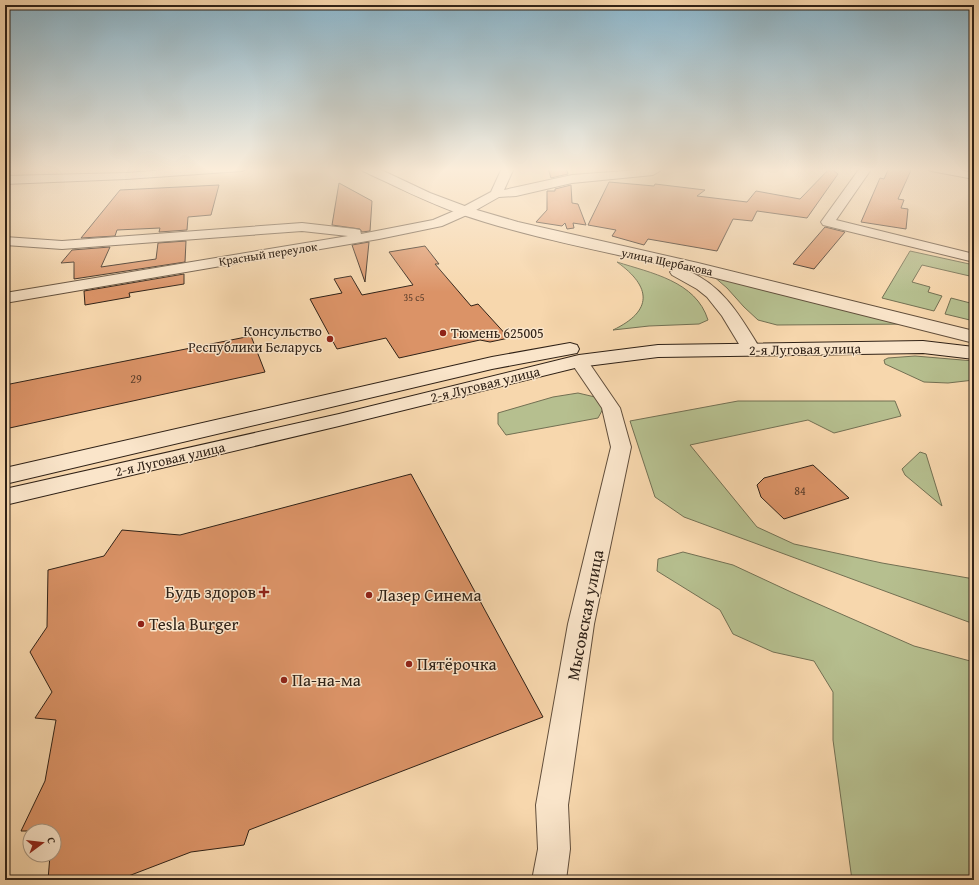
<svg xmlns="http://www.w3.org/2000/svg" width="979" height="885" font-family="'Gentium Book Plus',serif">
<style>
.green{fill:#b6bf8f;stroke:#737053}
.building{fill:#db9367;stroke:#302217}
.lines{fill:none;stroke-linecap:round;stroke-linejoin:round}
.minor-casing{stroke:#624f3c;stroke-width:2}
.tertiary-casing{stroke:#624f3c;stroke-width:2}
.secondary-casing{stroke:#302217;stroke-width:2}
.minor{fill:#fae5ca;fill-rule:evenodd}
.tertiary{fill:#fae5ca;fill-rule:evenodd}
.secondary{fill:#fae5ca;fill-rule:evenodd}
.poi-dot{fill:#8f2418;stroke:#fae5ca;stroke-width:1.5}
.labels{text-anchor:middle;stroke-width:3;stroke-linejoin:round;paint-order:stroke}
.far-number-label{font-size:10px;fill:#5b3e2b}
.far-street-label{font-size:12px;fill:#302217;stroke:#fae5ca}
.number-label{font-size:12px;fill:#5b3e2b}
.poi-label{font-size:14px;fill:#302217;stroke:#fae5ca;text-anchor:end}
.street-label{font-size:14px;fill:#302217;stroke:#fae5ca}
.near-poi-label{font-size:17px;fill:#302217;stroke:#fae5ca;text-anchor:start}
.near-street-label{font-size:17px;fill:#302217;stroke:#fae5ca}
</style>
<rect width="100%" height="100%" fill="#f7d7ad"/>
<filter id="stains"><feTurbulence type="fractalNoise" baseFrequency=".005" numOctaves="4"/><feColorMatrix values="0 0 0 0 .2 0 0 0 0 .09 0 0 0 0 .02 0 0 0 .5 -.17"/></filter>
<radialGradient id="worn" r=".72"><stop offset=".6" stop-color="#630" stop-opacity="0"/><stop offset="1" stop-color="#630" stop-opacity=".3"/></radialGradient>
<!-- green -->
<g class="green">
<polygon points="910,251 974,265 974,277 922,265 912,282 930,287 928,292 942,296 934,311 882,298"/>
<path d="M617,262C651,273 696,281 708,320L699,324L649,326L613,330C653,311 652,287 617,262Z"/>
<polygon points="712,275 911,324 777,325 758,320 744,307 727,288"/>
<polygon points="951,298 974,304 974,321 945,314"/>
<polygon points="915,356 974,361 974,380 948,383 924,382 885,364 884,360 888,358"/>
<polygon points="578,393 595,397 604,407 598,418 506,435 498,424 498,413 553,397"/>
<polygon points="738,401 895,401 901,416 834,433 808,420 690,445 757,527 794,544 882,563 974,579 974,624 684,517 655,497 630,421"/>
<polygon points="920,452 926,454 942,506 905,475 902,469"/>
<polygon points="683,552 733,565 791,592 914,646 974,662 974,880 852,880 833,740 833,692 814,661 773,652 733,634 720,610 657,571 658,559"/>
</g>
<!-- building -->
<g class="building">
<polygon points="548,168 566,168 568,174 551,178"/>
<polygon points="830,168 838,174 807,218 757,211 752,221 733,219 717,251 648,239 644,245 612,236 616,230 588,225 609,182 654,186 655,184 705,190 697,196 747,202 756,191 800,199"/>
<polygon points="889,168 912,168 898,199 904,200 901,208 908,209 906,229 861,222 880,178 884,179"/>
<polygon points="339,183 372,201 370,231 362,232 360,229 332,225"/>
<polygon points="219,185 211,215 188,217 187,230 159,232 160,228 117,230 115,236 81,238 120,190"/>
<polygon points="571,185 572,203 578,204 586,225 573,223 574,228 567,229 565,223 562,226 536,222 547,210 547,191 555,191 555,189"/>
<polygon points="825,227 845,232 814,269 793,264"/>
<polygon points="186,241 185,262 74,279 74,262 61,263 72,250 110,247 101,267 156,259 158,243"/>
<polygon points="369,242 365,282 352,245"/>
<polygon points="425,246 439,264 435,264 471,306 478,304 509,338 490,342 480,340 399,358 386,338 337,349 310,299 342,293 334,279 351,276 362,295 413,285 389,252"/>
<polygon points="184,274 184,284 129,293 130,297 85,305 84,291"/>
<polygon points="251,336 265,372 5,429 5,385"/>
<polygon points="813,465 849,498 784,519 761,497 757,485 764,478"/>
<polygon points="411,474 543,717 249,830 244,845 191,852 118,880 48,880 50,855 54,855 54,831 21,831 45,781 56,720 35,718 52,692 30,652 47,627 48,570 104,556 122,530 180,535"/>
</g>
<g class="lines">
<!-- minor casing -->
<g class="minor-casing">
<g id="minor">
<polygon points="190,168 248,168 242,171 126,179 5,184 5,176 126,173"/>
<polygon points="502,168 514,168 504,190 572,175 665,168 653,175 572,183 516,196 499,197 469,214 442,226 379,239 5,303 5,293 348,236 302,231 62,249 5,245 5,237 62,241 302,223 355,229 360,230 361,234 433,220 461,208 491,192"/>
<polygon points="860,168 872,168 836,220 974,254 974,262 823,225 821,222"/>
<polygon points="925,168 950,168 974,173 974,179 931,171"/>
<polygon points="579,356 585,357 620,408 631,447 594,624 568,805 570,849 566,880 532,880 538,849 536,805 568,624 611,447 602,408 570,361 573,357"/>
</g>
</g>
<!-- tertiary casing -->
<g class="tertiary-casing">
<path id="tertiary" d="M361,168H377L430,193L470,208L518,222L698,263L974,331V343L688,271C724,286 742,319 761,350L759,354L752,356L745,354L722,316L707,297L697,289L672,275L670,272L676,268C604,251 530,238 460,214C426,202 395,186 363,171Z"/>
</g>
<!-- secondary casing -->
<g class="secondary-casing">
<g id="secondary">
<polygon points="923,341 974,347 974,359 923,353 658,357 579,367 339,426 5,505 5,489 339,414 579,355 658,345"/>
<polygon points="570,343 577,345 579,349 577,353 492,369 5,484 5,468 492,357"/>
</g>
</g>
<!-- minor -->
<use href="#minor" class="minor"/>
<!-- tertiary -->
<use href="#tertiary" class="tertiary"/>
<!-- secondary -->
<use href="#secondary" class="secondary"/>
</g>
<!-- sky -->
<linearGradient id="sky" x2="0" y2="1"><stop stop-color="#8ab6cd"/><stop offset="0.58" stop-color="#fbedda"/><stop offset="1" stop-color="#fbedda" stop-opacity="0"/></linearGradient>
<rect width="979" height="292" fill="url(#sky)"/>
<!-- markers -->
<g class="poi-dot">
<circle cx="443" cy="333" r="4"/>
<circle cx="330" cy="339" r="4"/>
<path d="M262 586h4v4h4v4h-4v4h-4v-4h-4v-4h4z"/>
<circle cx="369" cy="595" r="4"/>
<circle cx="141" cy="624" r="4"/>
<circle cx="409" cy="664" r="4"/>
<circle cx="284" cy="680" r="4"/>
</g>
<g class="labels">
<!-- far-number labels -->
<g class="far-number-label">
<text x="414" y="301">35 с5</text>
</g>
<!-- far-street labels -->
<g class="far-street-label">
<text transform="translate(268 254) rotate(-9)" y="4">Красный переулок</text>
<text transform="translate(667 262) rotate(12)" y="4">улица Щербакова</text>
</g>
<!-- number labels -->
<g class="number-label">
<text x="136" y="383">29</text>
<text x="800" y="495">84</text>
</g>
<!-- poi labels -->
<g class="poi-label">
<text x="322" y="336">Консульство<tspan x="322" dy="16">Республики Беларусь</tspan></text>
<text x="451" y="338" text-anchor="start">Тюмень 625005</text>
</g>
<!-- street labels -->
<g class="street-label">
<text transform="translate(805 349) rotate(-1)" y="5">2-я Луговая улица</text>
<text transform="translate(485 384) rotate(-14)" y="5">2-я Луговая улица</text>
<text transform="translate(170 459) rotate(-13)" y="5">2-я Луговая улица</text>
</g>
<!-- near-poi labels -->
<g class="near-poi-label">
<text x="256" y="598" text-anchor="end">Будь здоров</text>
<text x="377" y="601">Лазер Синема</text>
<text x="149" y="630">Tesla Burger</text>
<text x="417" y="670">Пятёрочка</text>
<text x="292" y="686">Па-на-ма</text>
</g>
<!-- near-street labels -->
<g class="near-street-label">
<text transform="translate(585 615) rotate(-79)" y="6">Мысовская улица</text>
</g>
</g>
<!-- margin -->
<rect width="979" height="885" fill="none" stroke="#f7d7ad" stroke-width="20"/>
<rect x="6" y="6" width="967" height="873" fill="none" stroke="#302217" stroke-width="2"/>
<rect x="10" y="10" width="959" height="865" fill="none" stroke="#302217"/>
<!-- north arrow -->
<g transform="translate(42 843) rotate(75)"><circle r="19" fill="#fae5ca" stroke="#a99782"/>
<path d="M0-3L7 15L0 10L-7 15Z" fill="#8f2418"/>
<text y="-6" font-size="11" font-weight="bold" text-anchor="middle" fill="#302217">С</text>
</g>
<rect width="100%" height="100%" filter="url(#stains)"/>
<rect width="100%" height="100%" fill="url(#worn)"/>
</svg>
